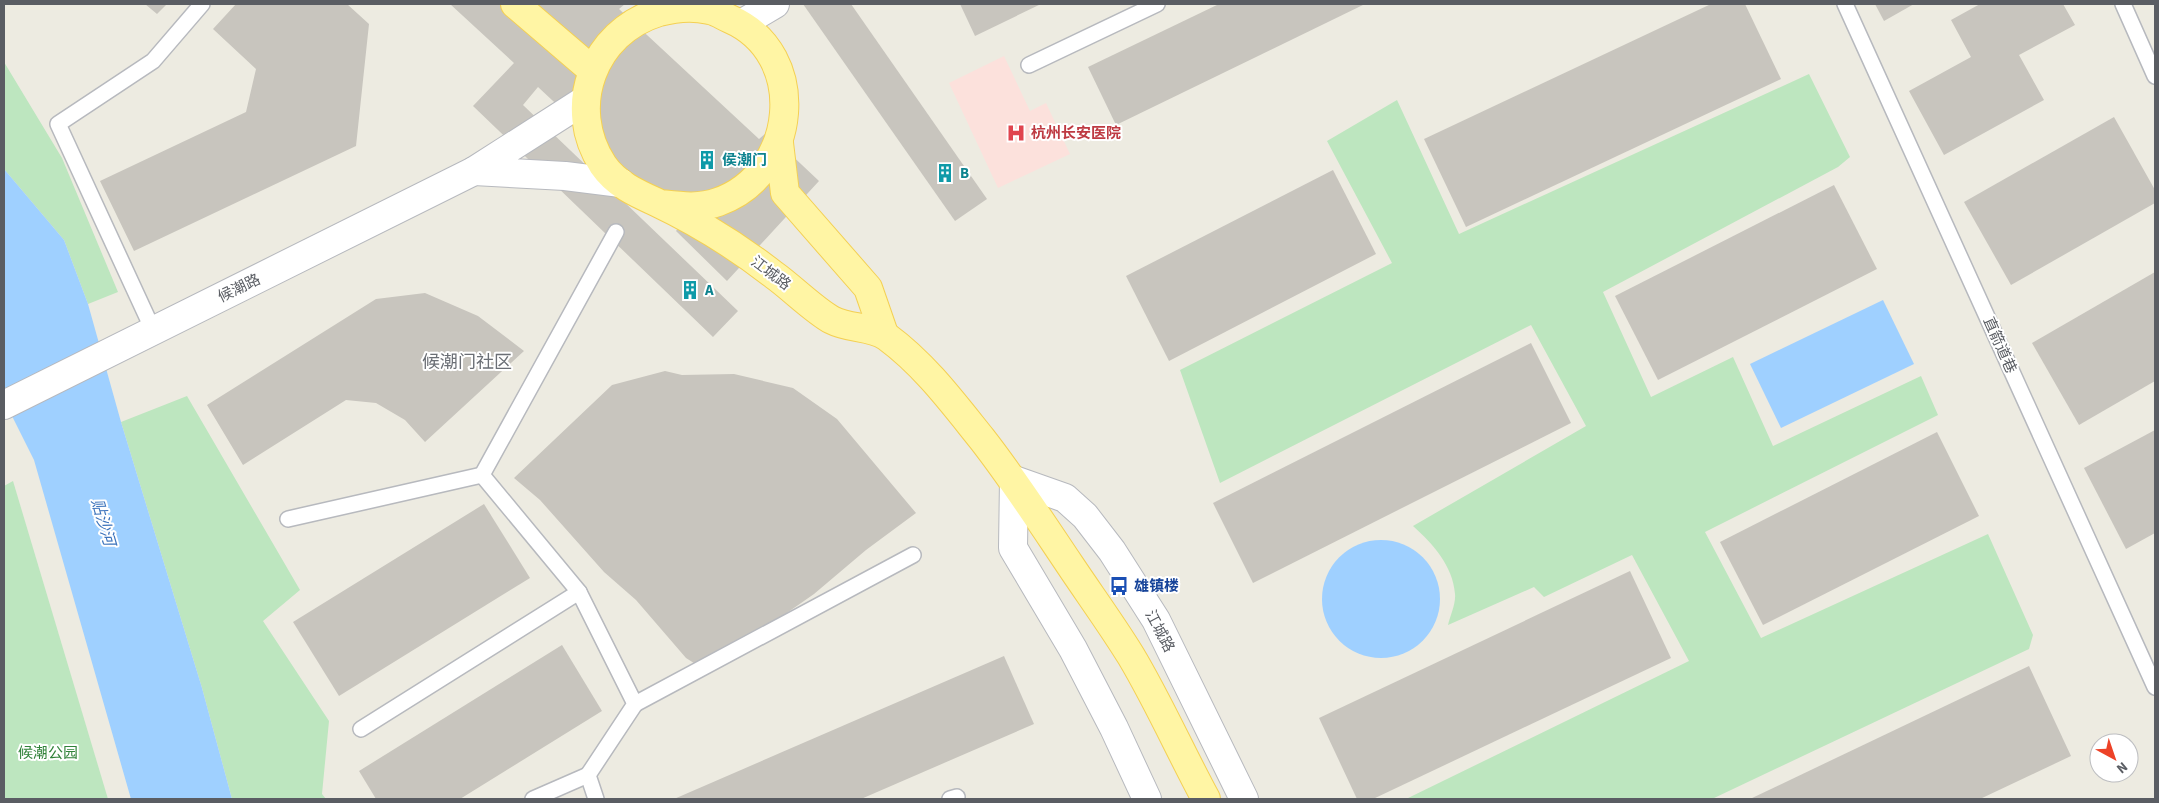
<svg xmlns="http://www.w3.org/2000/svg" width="2159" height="803" font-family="'Source Sans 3','Noto Sans SC',sans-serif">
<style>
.medical{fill:#fce1dc}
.green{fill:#bde6bf}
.water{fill:#9fd0ff}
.building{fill:#c8c5be}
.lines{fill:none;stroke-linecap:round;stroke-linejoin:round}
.service-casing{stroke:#b7b9be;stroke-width:18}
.minor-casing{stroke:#b7b9be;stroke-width:30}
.tertiary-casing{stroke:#b7b9be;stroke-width:30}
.primary-casing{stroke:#f4d053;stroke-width:30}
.service{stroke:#fff;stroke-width:15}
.minor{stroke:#fff;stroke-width:28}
.tertiary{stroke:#fff;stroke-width:28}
.primary{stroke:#fff5a4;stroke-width:28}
.labels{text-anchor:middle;stroke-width:4;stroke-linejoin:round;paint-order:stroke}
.health-label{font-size:15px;font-weight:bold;fill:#be3a42;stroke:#fff;text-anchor:start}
.culture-label{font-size:15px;font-weight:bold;fill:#0d838f;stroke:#fff;text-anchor:start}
.street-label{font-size:15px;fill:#5a5d63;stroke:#fff}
.transit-label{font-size:15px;font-weight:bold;fill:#164399;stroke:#fff;text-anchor:start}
.park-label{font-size:15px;fill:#31823a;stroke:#fff}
.water-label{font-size:16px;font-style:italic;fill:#3d74bc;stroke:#fff}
.quarter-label{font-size:18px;fill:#6b6f75;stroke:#fff}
</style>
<rect width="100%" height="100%" fill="#edebe1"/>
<!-- medical -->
<polygon class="medical" points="1004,56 1030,111 1046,103 1070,154 998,188 949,83"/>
<!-- green -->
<g class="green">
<polygon points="4,62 62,158 118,292 88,304 64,240 4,169"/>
<path d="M1809,74L1850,157L1838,167L1603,292L1651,397L1733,357L1773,446L1921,376L1938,415L1705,532L1761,638L1988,534L2033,635L2029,649L1712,799H1406L1689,661L1632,555L1544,597L1534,587L1448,625C1450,616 1456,604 1455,594C1453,566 1433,544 1413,526L1586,426L1531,325L1220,483L1180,370L1392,263L1327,141L1397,100L1459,234Z"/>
<polygon points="187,396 300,590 263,621 329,721 322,794 326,799 232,799 202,688 121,422"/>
<polygon points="13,481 108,799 4,799 4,486"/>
</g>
<!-- water -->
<g class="water">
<polygon points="4,169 64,240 88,304 121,422 202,688 232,799 131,799 34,460 4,400"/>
<polygon points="1883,300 1914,364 1781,428 1750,364"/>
<circle cx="1381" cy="599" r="59"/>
</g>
<!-- building -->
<g class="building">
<polygon points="145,4 167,4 157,14"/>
<polygon points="236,4 347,4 369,24 356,146 134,251 100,181 246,112 256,69 213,29"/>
<polygon points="450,4 625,4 619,9 759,139 767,132 819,181 727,281 676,231 683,222 538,87 523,105 738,311 713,337 473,106 514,63"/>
<polygon points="803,4 851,4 987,199 955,221"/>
<polygon points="960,4 1041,4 975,36"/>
<polygon points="1219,4 1365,4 1116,125 1088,67"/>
<polygon points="1711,4 1745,4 1781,79 1466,227 1424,139"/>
<polygon points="1875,4 1914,4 1884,21"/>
<polygon points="1980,4 2063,4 2075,25 2019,55 2044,100 1944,155 1909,91 1971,57 1951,20"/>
<polygon points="2114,117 2155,190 2155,203 2011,285 1964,202"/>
<polygon points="1333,170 1376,254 1169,361 1126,276"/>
<polygon points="1834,185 1877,269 1658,380 1615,296"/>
<polygon points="2155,272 2155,381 2079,425 2032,343"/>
<polygon points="425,293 478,316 524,351 425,442 405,420 376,403 346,400 243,465 207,405 376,299"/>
<polygon points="1531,343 1571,423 1253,583 1213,503"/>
<polygon points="665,371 682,375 734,374 793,388 837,419 916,513 866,550 814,594 705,670 686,658 636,600 604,572 540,500 514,478 612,385"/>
<polygon points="2155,430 2155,533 2126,549 2084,468"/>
<polygon points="1937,432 1979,516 1763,625 1720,542"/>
<polygon points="484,504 530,578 339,696 293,622"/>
<polygon points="1630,571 1671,658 1373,799 1357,799 1319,718"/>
<polygon points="562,645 602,711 460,799 376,799 359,771"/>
<polygon points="1004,656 1034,724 861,799 674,799"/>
<polygon points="2029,666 2071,756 1980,799 1750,799"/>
</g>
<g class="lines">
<!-- service casing -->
<g class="service-casing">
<g id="service">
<polyline points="1845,4 2155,687"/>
<polyline points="2123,4 2155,76"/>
<polyline points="1029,65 1157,4"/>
<polyline points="153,330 58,124 153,61 202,4"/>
<polyline points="288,519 482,475"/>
<polyline points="635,704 913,555"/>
<polyline points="361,729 579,592"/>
<polyline points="533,799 588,775"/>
<polyline points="596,799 588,775 635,704 579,592 482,475 616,232"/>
<polyline points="950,799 957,797"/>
</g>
</g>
<!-- minor casing -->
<g class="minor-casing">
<polyline id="minor" points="1147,799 1114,728 1073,649 1013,548 1014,480 1065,498 1085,516 1112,551 1156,620 1244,799"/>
</g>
<!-- tertiary casing -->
<g class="tertiary-casing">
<g id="tertiary">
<polyline points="741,24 775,4"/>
<polyline points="585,100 474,171 565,176 621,183"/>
<polyline points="4,405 474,171"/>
</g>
</g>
<!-- primary casing -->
<g class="primary-casing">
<g id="primary">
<polyline points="515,4 592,70"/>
<polyline points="779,143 785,193 868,288 884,334"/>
<path d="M660,204C679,206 699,209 718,202C798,174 810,54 730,19C723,16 716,11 709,10C693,6 674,8 659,12C593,32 565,107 603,165C616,184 636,193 656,202C698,222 738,247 774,275C791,287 815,311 832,320C849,329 872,326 887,337C925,365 953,403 982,439C1014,480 1041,522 1070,565C1090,595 1112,625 1131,656C1158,701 1181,753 1206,799"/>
</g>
</g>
<!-- service -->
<use href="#service" class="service"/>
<!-- minor -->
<use href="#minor" class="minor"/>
<!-- tertiary -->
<use href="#tertiary" class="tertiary"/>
<!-- primary -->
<use href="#primary" class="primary"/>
</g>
<!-- icons -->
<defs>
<g id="hospital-bare" transform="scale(1.5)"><path d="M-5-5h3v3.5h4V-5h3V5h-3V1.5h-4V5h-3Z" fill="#e0444e" stroke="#fff" stroke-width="2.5" paint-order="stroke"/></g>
<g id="building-bare" transform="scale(1.5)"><path d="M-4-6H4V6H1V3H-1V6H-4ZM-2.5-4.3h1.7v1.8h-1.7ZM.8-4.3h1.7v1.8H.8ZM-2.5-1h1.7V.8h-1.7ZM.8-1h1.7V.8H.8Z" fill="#0f9aa8" stroke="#fff" stroke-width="2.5" paint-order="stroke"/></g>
<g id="bus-bare" transform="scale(1.5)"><path d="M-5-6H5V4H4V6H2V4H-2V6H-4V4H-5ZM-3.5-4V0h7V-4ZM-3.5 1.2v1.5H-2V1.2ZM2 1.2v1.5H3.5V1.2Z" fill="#1a4fb4" stroke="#fff" stroke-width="2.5" paint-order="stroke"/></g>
</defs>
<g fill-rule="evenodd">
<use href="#hospital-bare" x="1016" y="133"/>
<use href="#building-bare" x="707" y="160"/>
<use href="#building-bare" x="945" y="173"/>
<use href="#building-bare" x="690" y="290"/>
<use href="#bus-bare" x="1119" y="586"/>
</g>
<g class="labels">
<!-- health labels -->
<g class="health-label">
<text x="1031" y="138">杭州长安医院</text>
</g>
<!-- culture labels -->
<g class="culture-label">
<text x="722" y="165">侯潮门</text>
<text x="960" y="178">B</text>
<text x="705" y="295">A</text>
</g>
<!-- street labels -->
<g class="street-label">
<text transform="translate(771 273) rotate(37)" y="5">江城路</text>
<text transform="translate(239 288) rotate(-26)" y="5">候潮路</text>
<text transform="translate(2000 345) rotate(66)" y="5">直箭道巷</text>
<text transform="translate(1160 631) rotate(62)" y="5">江城路</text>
</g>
<!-- transit labels -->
<g class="transit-label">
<text x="1134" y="591">雄镇楼</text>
</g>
<!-- park labels -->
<g class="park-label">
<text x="48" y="758">候潮公园</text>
</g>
<!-- water labels -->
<g class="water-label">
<text transform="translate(104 522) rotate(74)" y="6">贴沙河</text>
</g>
<!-- quarter labels -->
<g class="quarter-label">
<text x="467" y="368">候潮门社区</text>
</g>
</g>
<!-- border -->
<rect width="2159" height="803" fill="none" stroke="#5a5d63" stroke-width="10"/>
<!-- north arrow -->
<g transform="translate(2114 758) rotate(140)"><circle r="24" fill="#ffffff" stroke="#bdbec1"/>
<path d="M0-4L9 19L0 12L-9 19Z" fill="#ed4227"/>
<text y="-8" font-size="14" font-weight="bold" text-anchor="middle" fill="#5a5d63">N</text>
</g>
</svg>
